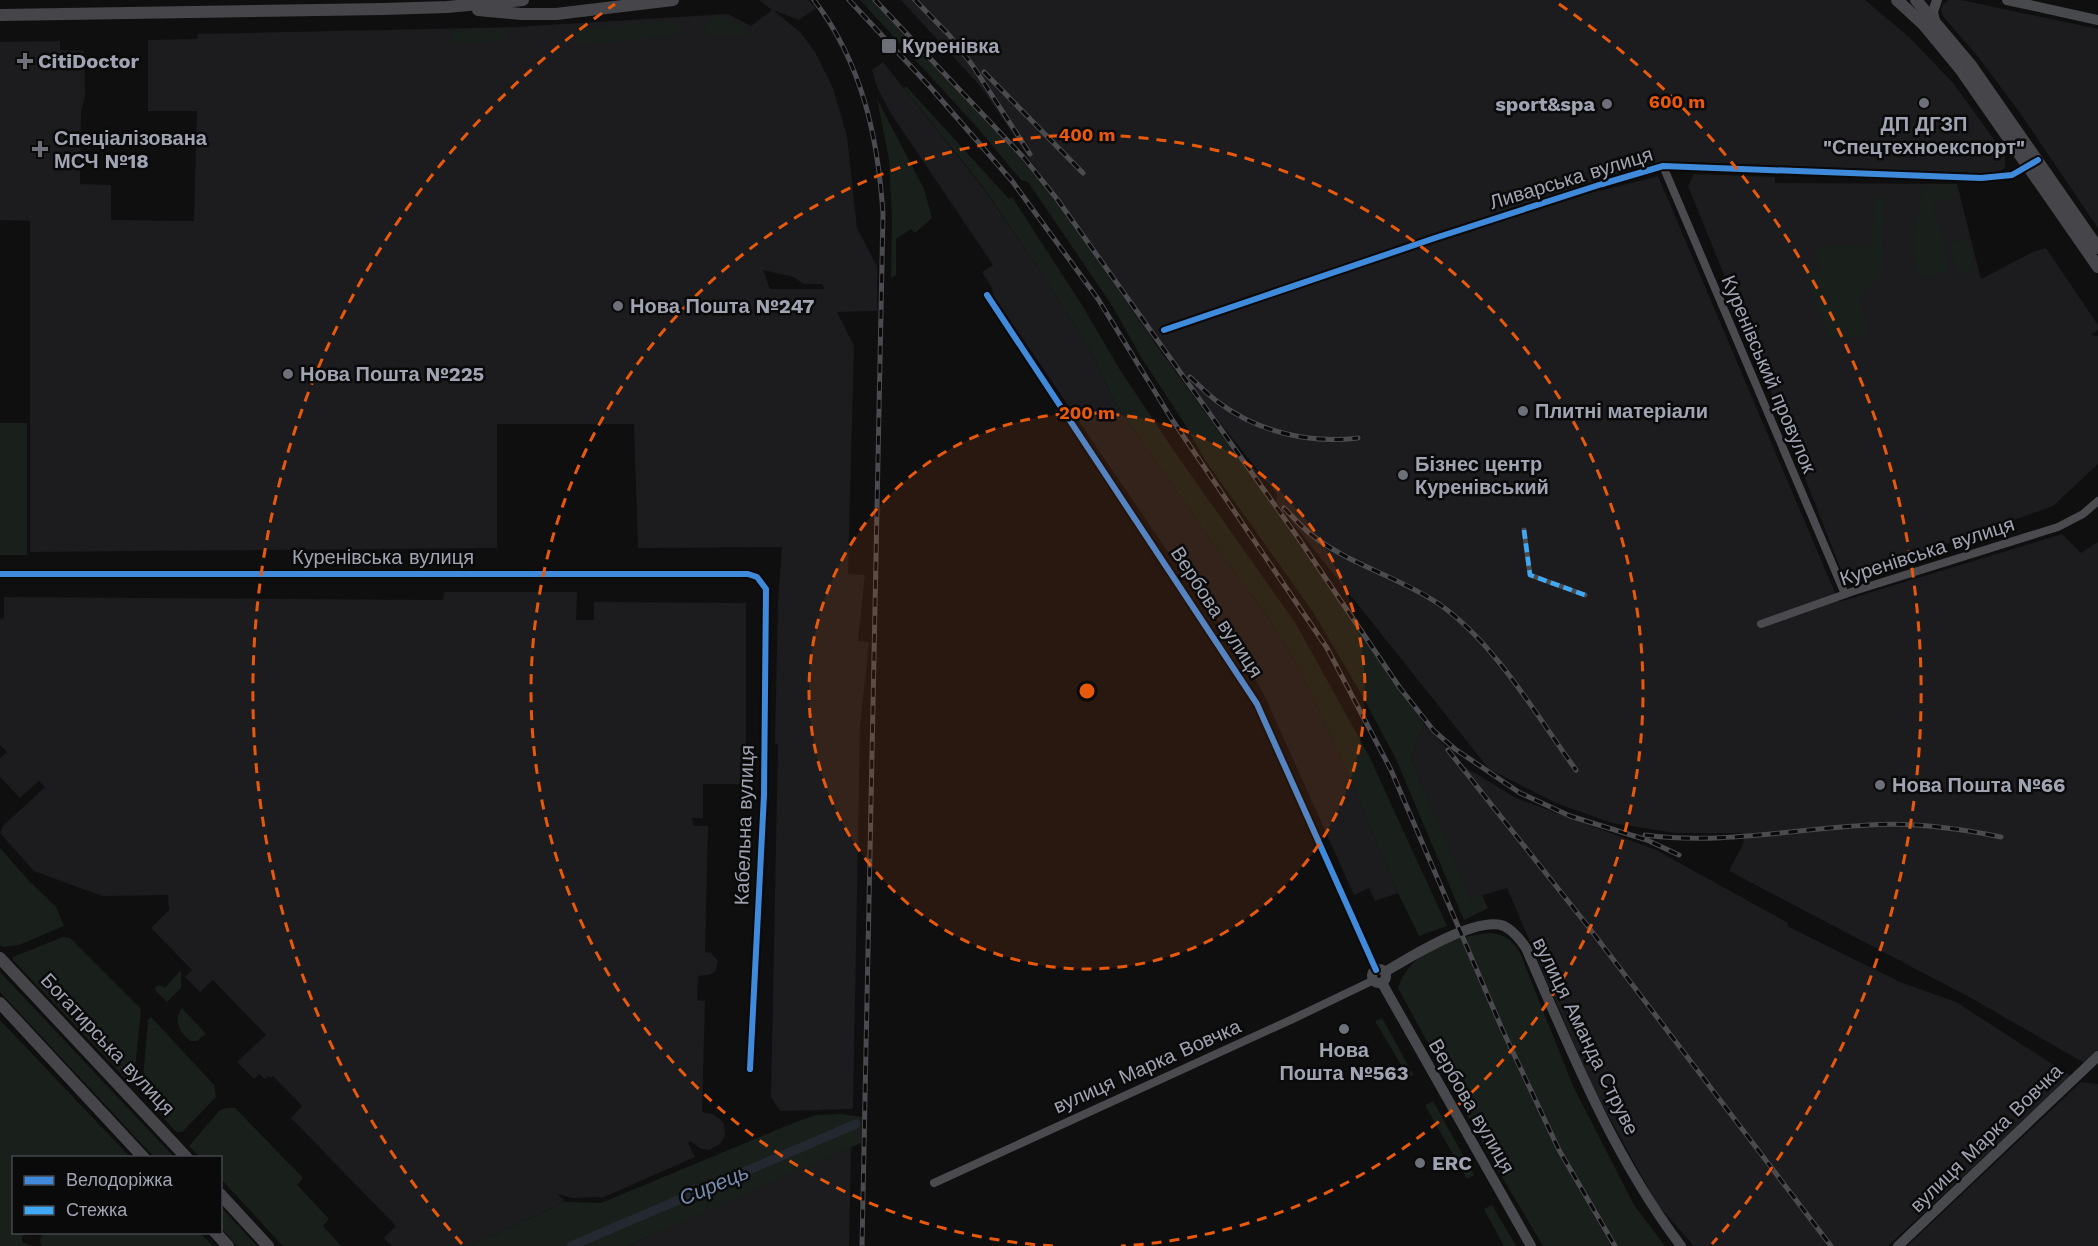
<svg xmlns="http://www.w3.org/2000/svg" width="2098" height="1246" font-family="'Work Sans',sans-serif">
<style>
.built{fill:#1c1c1e;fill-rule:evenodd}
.green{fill:#19201b}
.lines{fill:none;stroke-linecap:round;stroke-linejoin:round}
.canal{stroke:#242830;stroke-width:9}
.pedestrian{stroke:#4a4a4f;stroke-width:5}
.minor{stroke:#4a4a4f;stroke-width:8}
.secondary{stroke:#48494c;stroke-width:10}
.primary{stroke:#46464a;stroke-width:12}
.rail-casing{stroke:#4a4a4f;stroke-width:5}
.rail{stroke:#0a0a0b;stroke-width:3;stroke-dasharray:9;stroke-linecap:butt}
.quiet{stroke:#3fa9f5;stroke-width:4.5;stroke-dasharray:9 4.5;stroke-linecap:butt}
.cycleway-casing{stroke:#0a0a0b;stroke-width:10}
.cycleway{stroke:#408adc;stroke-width:6}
.ring{fill:none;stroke:#e8590c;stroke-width:3;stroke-dasharray:10 8}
.poi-dot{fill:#6d6f79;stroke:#0a0a0b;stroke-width:2}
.labels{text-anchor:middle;stroke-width:5;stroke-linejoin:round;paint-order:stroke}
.poi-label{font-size:20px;font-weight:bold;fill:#a0a3b1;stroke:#0a0a0b;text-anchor:start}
.street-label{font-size:20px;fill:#a0a3b1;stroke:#0a0a0b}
.water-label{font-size:21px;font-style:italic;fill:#768bad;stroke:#0a0a0b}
.centre{fill:#e8590c;stroke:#0a0a0b;stroke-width:3}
.ring-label{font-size:18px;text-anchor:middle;font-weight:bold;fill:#e8590c;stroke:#0a0a0b;stroke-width:5;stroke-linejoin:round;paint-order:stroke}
</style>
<rect width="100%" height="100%" fill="#0f0f10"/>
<!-- built -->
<g class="built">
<path d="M759,0H808L816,8L799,20L773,10L800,32L815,52L833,88L847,136L857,228L877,266V311L837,312L854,346L848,574L865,575L858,641L869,642L860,728L853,1109L780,1111L771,1097L778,744L775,743L778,602L782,547L638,548L634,424H497V548L30,552V221L0,220V42L60,41V50L84,51L85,96L81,112L80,184L111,185V220L194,221L197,111H148V40L197,39L198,34L516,27L728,14L751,26L772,10ZM763,270L794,277L803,284H822L825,289H770Z"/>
<polygon points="901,0 1865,0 1910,38 1954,84 2005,155 2005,168 1994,174 1687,162 1649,164 1596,180 1600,191 1658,176 1839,602 2062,534 2081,553 2098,542 2098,1052 2086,1064 1971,998 1729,871 1744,842 1741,833 1675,833 1612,823 1556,803 1489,769 1276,502 1277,494 1146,331 981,87"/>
<polygon points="1949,0 1961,0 2098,29 2098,228 2020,113 1979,58 1943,16 1941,9 1944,3"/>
<polygon points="883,62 984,189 1041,272 1091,351 1115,403 1217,548 1269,618 1303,675 1351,781 1398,893 1375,901 1369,888 1354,895 1266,699 1244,658 1170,555 993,295 992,288 982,272 993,265 890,112 877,87 872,70"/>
<polygon points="1694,174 1775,177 1775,183 1957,184 1981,279 2033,252 2046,248 2098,325 2098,330 2091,335 2098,336 2098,464 2053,506 1845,580 1753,346 1688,186"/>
<polygon points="446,592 577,592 576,620 594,620 594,602 746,603 746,784 703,784 703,818 692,818 693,826 708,826 705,952 711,953 718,961 715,972 708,975 698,976 697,1000 705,1001 702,1112 712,1114 720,1119 724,1124 725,1136 720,1144 709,1150 701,1149 690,1141 688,1143 695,1157 602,1198 601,1197 573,1198 558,1194 565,1202 470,1246 392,1246 384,1238 396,1226 291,1118 302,1106 273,1076 271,1078 268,1076 265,1079 259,1074 254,1079 237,1062 266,1035 213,980 200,992 185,977 192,970 151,928 169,910 168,895 102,896 34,871 0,833 3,826 45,787 39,781 20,798 0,777 0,758 7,752 0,745 0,619 4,618 4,597 443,600 444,593"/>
<polygon points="1424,724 1465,767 1516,798 1656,850 1788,923 1787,926 1900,982 1956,1002 2071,1076 1888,1246 1694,1246 1657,1204 1592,1086 1507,888 1471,899 1411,759"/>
<polygon points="2081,1082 2098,1084 2098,1246 1907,1246"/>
<polygon points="851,1147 849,1246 627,1246 690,1218"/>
</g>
<!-- green -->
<g class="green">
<polygon points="860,0 872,0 1040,179 1060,205 1146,331 1298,541 1424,724 1411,759 1471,898 1482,895 1488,908 1464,920 1396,759 1359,690 1313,612 1205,460 1186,426 1141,357 1111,304 1028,182 1021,180 976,126"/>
<path d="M718,17C730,18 745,26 751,36L705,35L707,21Z"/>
<path d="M669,21C676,22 680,26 681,34L612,42L575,44L577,33L581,29Z"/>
<polygon points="458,29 507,29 509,33 508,38 503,41 452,43 452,33"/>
<polygon points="906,86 1009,199 1012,197 1082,305 1120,370 1172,448 1296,624 1369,756 1447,926 1419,936 1398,893 1351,781 1303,675 1269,618 1217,548 1115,403 1091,351 1041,272 984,188 904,88"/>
<polygon points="877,99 924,189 932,218 915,233 911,229 896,239 896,275 891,278 892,220 889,159"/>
<polygon points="1955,185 1956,196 1932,202 1949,264 1947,271 1927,279 1920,276 1913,249 1923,186"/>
<polygon points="1875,195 1884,195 1883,268 1874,284 1858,297 1869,336 1830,338 1802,266 1808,263 1815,273 1820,271 1815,247 1871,245"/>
<polygon points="1968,238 1975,270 1958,275 1949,244"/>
<rect x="0" y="423" width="27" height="132"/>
<polygon points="0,848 28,880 56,907 64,926 19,945 3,947 0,945"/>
<path d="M1491,933C1506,935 1512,940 1520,953L1573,1086L1634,1205L1665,1246H1543L1486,1150L1398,988C1409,951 1455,936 1491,933Z"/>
<polygon points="63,937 70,938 141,1009 134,1079 127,1080 13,960 13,957"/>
<polygon points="181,970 181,988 167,1002 156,991 155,987 160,985 165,988"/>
<polygon points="0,972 174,1157 154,1157 0,992"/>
<path d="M182,1008L206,1034L197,1041H190C179,1031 173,1021 182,1008Z"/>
<polygon points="151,1017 214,1085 216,1097 182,1132 176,1132 148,1100 143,1081 148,1020"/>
<polygon points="1382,1018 1413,1074 1409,1078 1375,1021"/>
<polygon points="0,1020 130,1157 14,1158 14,1232 28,1233 22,1236 22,1242 32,1246 0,1246"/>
<polygon points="1433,1101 1474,1175 1467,1179 1425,1105"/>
<polygon points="227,1108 235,1108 303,1178 297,1185 329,1219 323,1226 341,1246 283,1246 221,1179 220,1158 200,1157 189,1146 220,1110"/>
<polygon points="842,1114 862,1117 861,1143 627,1246 470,1246 565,1202 601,1203 796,1122 816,1115"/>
<polygon points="1492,1205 1516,1246 1504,1246 1484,1209"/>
<polygon points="221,1207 257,1246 237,1246 221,1228"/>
<polygon points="43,1233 200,1233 213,1246 42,1246 40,1240"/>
</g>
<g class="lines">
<!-- canal -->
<polyline class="canal" points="571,1246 856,1124"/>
<!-- pedestrian -->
<polyline class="pedestrian" points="1524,530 1530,575 1585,595"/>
<!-- minor -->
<g class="minor">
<polyline points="1663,166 1845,594"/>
<polyline points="987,295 1257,704 1376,970"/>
<polyline points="1164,330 1435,238 1602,184 1663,166 1981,178 2012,175 2030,165"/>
<polyline points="0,574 748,574 757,577 766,589 764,795 750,1069"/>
<polyline points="1761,624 1854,591 2058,527 2083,514 2098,501"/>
<polyline points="934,1183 1297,1017 1374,980"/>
</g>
<!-- secondary -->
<g class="secondary">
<polyline points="2007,0 2098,20"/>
<polyline points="1935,21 1933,12 1937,0"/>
<circle cx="1379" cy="976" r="7"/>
<path d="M1385,972C1408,958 1477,915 1504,926C1514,931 1520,939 1526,948C1571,1051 1613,1156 1681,1246"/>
<polyline points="1382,983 1531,1246"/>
<polyline points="1898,1246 2098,1056"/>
</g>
<!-- primary -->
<g class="primary">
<polyline points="1897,0 1923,24 1961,70 2098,267"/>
<polyline points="1916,0 1970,64 2098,248"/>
<polyline points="478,10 521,14 556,14 673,0"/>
<polyline points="0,15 383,9 447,7 523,0"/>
<polyline points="0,958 187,1158"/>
<polyline points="0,1003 144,1158"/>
<polyline points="220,1194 268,1246"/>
<polyline points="215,1232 228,1246"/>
</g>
<!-- rail casing -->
<g class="rail-casing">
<g id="rail">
<path d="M814,0C862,63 878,137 883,214L862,1246"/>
<polyline points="849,0 931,88 1012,181 1098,299 1171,418 1327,648 1391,770 1503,1031 1559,1150 1615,1246"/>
<polyline points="875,0 1025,159 1057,199 1299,539 1400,688 1434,731 1455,749 1520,793 1570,816 1647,840 1679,855"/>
<polyline points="915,0 949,35 973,66 1030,154"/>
<polyline points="984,72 1083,173"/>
<path d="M1190,377C1199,385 1208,395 1218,402C1258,432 1309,444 1358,438"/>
<path d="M1284,508C1292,516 1299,524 1307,531C1344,563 1398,576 1439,604C1495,643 1536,715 1576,770"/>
<polyline points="1448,750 1587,925 1831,1246"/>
<path d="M1645,835C1721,845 1793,829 1869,825C1913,822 1957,828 2001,837"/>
</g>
</g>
<!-- rail -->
<use href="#rail" class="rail"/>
<!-- quiet -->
<polyline class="quiet" points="1524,530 1530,575 1585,595"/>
<!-- cycleway casing -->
<g class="cycleway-casing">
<g id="cycleway">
<polyline points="987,295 1257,704 1376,970"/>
<polyline points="1164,330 1435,238 1602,184 1663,166 1981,178 2012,175 2038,160"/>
<polyline points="0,574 748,574 757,577 766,589 764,795 750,1069"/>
</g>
</g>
<!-- cycleway -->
<use href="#cycleway" class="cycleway"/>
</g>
<!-- distance rings -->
<circle cx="1087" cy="691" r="278" fill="#e8590c" fill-opacity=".12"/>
<g class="ring">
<circle cx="1087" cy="691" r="278"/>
<path d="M1053 1246A556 556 0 1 1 1121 1246"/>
<path d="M462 1244A834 834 0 0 1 615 4M1559 4A834 834 0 0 1 1712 1244"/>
</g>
<!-- markers -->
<g class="poi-dot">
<rect x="881" y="38" width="16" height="16" rx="3"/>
<path d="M22 52h6v6h6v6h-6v6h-6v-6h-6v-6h6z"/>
<circle cx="1924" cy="103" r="6"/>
<circle cx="1607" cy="104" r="6"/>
<path d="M37 140h6v6h6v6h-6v6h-6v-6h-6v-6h6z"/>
<circle cx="618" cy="306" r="6"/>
<circle cx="288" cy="374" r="6"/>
<circle cx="1523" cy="411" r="6"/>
<circle cx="1403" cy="475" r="6"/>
<circle cx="1880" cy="785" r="6"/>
<circle cx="1344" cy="1029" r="6"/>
<circle cx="1420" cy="1163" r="6"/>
</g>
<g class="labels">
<!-- poi labels -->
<g class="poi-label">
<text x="902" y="53">Куренівка</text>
<text x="38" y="68">CitiDoctor</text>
<text x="1595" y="111" text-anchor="end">sport&amp;spa</text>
<text x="1924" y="131" text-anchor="middle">ДП ДГЗП<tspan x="1924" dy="23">"Спецтехноекспорт"</tspan></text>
<text x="54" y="145">Спеціалізована<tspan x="54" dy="23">МСЧ №18</tspan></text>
<text x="630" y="313">Нова Пошта №247</text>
<text x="300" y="381">Нова Пошта №225</text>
<text x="1535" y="418">Плитні матеріали</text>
<text x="1415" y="471">Бізнес центр<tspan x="1415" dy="23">Куренівський</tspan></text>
<text x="1892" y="792">Нова Пошта №66</text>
<text x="1344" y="1057" text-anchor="middle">Нова<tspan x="1344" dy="23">Пошта №563</tspan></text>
<text x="1432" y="1170">ERC</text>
</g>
<!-- street labels -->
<g class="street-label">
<text transform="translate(1571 178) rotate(-17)" y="7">Ливарська вулиця</text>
<text transform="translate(1769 374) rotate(67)" y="7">Куренівський провулок</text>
<text transform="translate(1927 551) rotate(-18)" y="7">Куренівська вулиця</text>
<text x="383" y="564">Куренівська вулиця</text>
<text transform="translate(1217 612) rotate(57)" y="7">Вербова вулиця</text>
<text transform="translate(744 825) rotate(-88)" y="7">Кабельна вулиця</text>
<text transform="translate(1586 1036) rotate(64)" y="7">вулиця Аманда Струве</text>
<text transform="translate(108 1044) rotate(47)" y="7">Богатирська вулиця</text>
<text transform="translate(1147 1066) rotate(-24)" y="7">вулиця Марка Вовчка</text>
<text transform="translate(1472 1106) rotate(60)" y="7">Вербова вулиця</text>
<text transform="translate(1986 1138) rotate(-44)" y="7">вулиця Марка Вовчка</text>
</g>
<!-- water labels -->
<g class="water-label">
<text transform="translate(714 1185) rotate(-23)" y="7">Сирець</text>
</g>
</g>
<circle cx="1087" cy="691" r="9" class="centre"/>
<g class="ring-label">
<text x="1677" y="108">600 m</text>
<text x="1087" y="141">400 m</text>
<text x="1087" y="419">200 m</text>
</g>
<!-- legend -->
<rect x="12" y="1156" width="210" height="78" fill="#0a0a0b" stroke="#46474d" stroke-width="1.5"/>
<rect x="24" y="1176" width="30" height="9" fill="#408adc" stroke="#46474d" stroke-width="1.5"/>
<text x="66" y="1186" font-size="18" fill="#a0a3b1">Велодоріжка</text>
<rect x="24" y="1206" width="30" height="9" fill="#3fa9f5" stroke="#46474d" stroke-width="1.5"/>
<text x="66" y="1216" font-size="18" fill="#a0a3b1">Стежка</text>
</svg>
